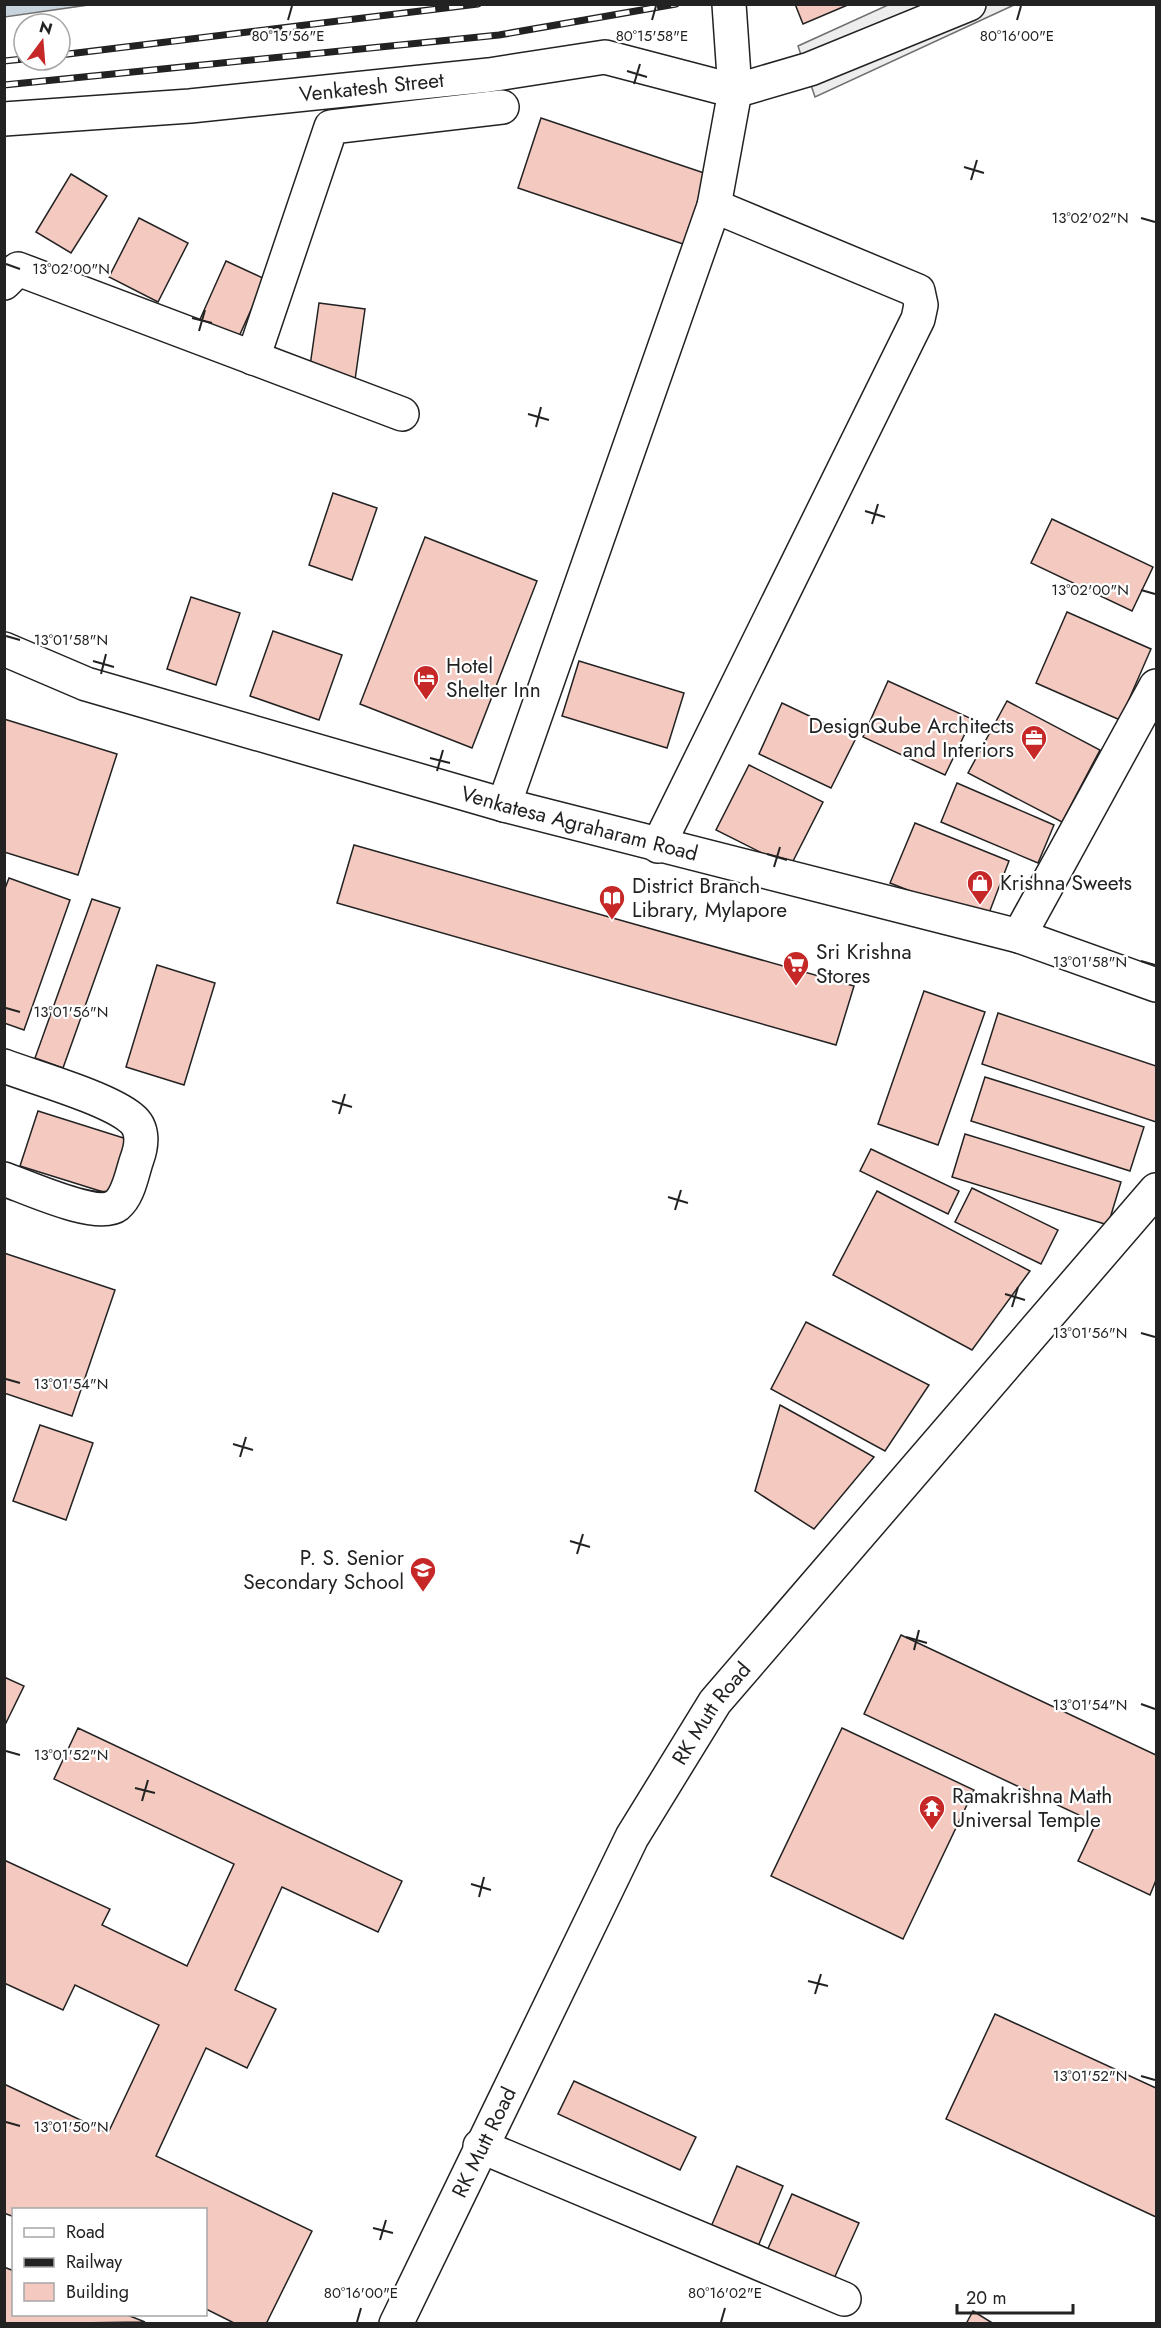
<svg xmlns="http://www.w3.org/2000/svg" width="1161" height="2328" font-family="Jost,sans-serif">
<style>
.parking{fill:#ededed;stroke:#6f6f6f;stroke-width:1.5}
.water{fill:#c7d3dd;stroke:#6f6f6f;stroke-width:1.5}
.building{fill:#f3c9c0;stroke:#222;stroke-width:1.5}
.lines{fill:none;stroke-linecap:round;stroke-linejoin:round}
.minor-casing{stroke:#222;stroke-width:36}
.major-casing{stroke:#222;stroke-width:36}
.minor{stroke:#fff;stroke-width:33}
.major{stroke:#fff;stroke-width:33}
.rail-casing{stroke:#222;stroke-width:7}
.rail{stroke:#fff;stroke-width:4.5;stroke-dasharray:14;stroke-linecap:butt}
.ticks{fill:none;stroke:#222;stroke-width:2}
.labels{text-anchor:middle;stroke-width:4.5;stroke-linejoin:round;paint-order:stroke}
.street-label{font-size:21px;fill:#222;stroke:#fff}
.poi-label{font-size:21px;fill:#222;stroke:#fff;text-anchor:start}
.ticks-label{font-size:15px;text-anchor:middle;fill:#222;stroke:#fff;stroke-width:4.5;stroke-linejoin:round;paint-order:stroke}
</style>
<rect width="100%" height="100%" fill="#fff"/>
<!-- parking -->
<polygon class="parking" points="888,5 1014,5 815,97 798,46"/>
<!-- water -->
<polygon class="water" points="5,4 88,4 88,5 5,17"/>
<!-- building -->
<g class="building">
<polygon points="795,4 850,4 803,24"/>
<polygon points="541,118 713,176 689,246 518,188"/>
<polygon points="71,174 107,196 71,253 36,232"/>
<polygon points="139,218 188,243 158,302 109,277"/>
<polygon points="226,261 265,279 236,343 197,326"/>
<polygon points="319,303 365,309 355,380 309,373"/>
<polygon points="333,493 377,508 352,580 309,565"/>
<polygon points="1052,519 1153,567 1132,611 1031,563"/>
<polygon points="425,537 537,581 472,748 360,704"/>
<polygon points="191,597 240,613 216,685 167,669"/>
<polygon points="1067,612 1151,649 1120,720 1036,683"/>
<polygon points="273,631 342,655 319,720 250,696"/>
<polygon points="579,661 684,693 667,748 562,716"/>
<polygon points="888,681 972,719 945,775 863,737"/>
<polygon points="1007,701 1100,750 1062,822 968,773"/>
<polygon points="782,703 856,738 831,788 759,754"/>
<polygon points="4,719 117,754 78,875 4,852"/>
<polygon points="749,765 823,802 790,867 716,830"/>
<polygon points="957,783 1054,825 1038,863 941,822"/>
<polygon points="915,823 1009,861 986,921 890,883"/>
<polygon points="354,845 854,986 836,1045 337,903"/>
<polygon points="9,878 70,900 24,1030 4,1023 4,891"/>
<polygon points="92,899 120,908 63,1068 35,1058"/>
<polygon points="157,965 215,983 184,1085 126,1067"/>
<polygon points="924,991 985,1012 938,1145 878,1124"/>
<polygon points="998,1013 1156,1066 1156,1122 982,1064"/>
<polygon points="985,1077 1144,1127 1130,1171 971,1121"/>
<polygon points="38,1111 130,1140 113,1195 20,1166"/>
<polygon points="965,1134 1121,1182 1108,1225 952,1177"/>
<polygon points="871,1149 959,1191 948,1214 860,1171"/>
<polygon points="972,1188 1058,1230 1041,1264 955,1222"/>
<polygon points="877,1191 1030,1271 972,1350 833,1275"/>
<polygon points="4,1253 115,1290 72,1416 4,1393"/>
<polygon points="806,1322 929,1385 885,1451 771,1389"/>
<polygon points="780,1405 874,1457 814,1529 755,1491"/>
<polygon points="40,1425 93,1443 66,1520 13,1501"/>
<polygon points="901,1635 1156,1755 1156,1880 1150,1895 1078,1861 1096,1823 864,1714"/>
<polygon points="4,1677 24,1686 4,1727"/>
<polygon points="78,1728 402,1881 378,1932 282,1887 235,1990 276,2009 247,2068 206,2048 156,2156 312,2231 266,2324 236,2324 206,2309 206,2210 14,2210 14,2217 4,2213 4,2084 108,2133 159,2025 75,1985 63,2010 4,1983 4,1860 110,1909 102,1925 187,1966 234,1864 54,1779"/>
<polygon points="842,1728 974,1790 903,1939 771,1876"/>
<polygon points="995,2014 1156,2088 1156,2217 946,2119"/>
<polygon points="574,2081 696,2137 680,2170 558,2114"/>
<polygon points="737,2166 783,2186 754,2256 707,2236"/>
<polygon points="792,2194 859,2223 828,2292 762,2262"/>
<polygon points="4,2267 14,2271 14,2314 125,2314 145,2322 4,2324"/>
<polygon points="973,2311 994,2324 966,2324"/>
</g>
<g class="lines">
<!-- minor casing -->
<g class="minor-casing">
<g id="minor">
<path id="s1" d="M4,119L190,106L489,75L605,57L735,91L810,69L969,4"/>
<polyline points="4,283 18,269 402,414"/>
<polyline points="253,358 331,127 502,107"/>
<path id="s2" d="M4,649L86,684L504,805L1019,936L1156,985"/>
<polyline points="504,805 714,206 735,91 729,4"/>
<polyline points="658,846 918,319 921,305 918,291 714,206"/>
<polyline points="1019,936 1156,686"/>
<path d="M4,1066C36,1078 107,1098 131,1118C144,1128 142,1145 137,1159C132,1173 129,1195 117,1205C98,1220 27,1187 4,1179"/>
<polyline points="480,2146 844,2299"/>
</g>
</g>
<!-- major casing -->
<g class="major-casing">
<g id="major">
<path id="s3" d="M396,2324L632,1837L715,1702L1156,1190"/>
</g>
</g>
<!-- minor -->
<use href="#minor" class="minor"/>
<!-- major -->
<use href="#major" class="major"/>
<!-- rail casing -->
<g class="rail-casing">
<g id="rail">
<polyline points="60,55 478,4"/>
<polyline points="4,61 24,59"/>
<polyline points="4,85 499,35 676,4"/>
</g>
</g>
<!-- rail -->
<use href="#rail" class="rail"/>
</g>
<!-- ticks -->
<path class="ticks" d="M288,20L292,6M652,20L656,6M1017,20L1021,6M627,71L647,77M634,84L640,64M964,167L984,173M971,180L977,160M1141,218L1155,222M6,264L20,269M192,318L212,323M199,331L205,310M528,414L549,420M536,427L541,407M865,511L885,517M872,524L878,504M1141,590L1155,594M6,636L20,640M93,661L114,667M101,674L106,654M430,758L450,763M437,771L443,750M767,854L787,860M774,867L780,847M1141,961L1155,965M6,1008L20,1012M332,1101L352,1107M339,1114L345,1094M668,1197L688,1203M675,1210L681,1190M1005,1294L1025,1300M1012,1307L1018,1287M1141,1333L1155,1337M6,1379L20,1383M233,1444L253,1450M240,1457L246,1437M570,1541L590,1547M577,1554L583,1534M906,1637L927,1643M914,1650L919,1630M1141,1704L1155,1709M6,1751L20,1755M135,1788L155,1793M142,1801L148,1780M471,1884L491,1890M479,1897L484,1877M808,1981L828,1986M815,1994L821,1974M1141,2076L1155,2080M6,2122L20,2126M373,2228L393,2233M380,2240L386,2220M357,2322L361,2308M721,2322L725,2308"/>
<!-- icons -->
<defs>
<g id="hotel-pin" transform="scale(1.35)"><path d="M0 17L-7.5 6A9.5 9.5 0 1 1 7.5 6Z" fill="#c62828" stroke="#fff"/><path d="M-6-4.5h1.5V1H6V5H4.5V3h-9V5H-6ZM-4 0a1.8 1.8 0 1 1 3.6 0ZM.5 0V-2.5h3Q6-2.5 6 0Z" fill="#fff"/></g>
<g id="office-pin" transform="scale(1.35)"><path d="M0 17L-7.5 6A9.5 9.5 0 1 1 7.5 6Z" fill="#c62828" stroke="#fff"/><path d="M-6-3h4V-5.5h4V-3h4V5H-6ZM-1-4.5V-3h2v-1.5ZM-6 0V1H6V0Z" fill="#fff"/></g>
<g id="shop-pin" transform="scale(1.35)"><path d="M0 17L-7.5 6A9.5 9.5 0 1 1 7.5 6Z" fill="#c62828" stroke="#fff"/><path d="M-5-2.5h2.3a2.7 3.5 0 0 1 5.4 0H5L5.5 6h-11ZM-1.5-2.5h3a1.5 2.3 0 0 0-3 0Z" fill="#fff"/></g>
<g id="library-pin" transform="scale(1.35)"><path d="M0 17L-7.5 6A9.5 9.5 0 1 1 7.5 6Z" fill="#c62828" stroke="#fff"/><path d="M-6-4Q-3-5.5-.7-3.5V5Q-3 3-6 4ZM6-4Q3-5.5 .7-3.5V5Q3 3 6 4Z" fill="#fff"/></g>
<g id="supermarket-pin" transform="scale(1.35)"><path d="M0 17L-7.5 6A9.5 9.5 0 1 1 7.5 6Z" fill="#c62828" stroke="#fff"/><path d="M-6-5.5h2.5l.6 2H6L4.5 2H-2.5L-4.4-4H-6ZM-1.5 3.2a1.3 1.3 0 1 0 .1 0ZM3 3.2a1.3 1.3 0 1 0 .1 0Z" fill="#fff"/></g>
<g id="school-pin" transform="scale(1.35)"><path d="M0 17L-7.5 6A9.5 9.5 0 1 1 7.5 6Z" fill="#c62828" stroke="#fff"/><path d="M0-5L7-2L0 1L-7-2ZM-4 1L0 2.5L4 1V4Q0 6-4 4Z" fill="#fff"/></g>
<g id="temple-pin" transform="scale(1.35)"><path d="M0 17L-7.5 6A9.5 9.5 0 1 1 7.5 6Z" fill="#c62828" stroke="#fff"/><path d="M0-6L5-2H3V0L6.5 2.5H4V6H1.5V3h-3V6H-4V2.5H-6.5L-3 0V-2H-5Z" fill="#fff"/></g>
</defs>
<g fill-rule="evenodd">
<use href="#hotel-pin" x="426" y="678"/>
<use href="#office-pin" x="1034" y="738"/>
<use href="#shop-pin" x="980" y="883"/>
<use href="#library-pin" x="612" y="898"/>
<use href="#supermarket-pin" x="796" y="964"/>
<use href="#school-pin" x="423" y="1570"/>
<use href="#temple-pin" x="932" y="1808"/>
</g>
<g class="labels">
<!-- street labels -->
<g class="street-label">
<text dy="7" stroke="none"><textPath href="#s1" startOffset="369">Venkatesh Street</textPath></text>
<text dy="7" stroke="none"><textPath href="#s2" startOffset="602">Venkatesa Agraharam Road</textPath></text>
<text dy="7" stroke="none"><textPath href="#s3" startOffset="688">RK Mutt Road</textPath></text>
<text dy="7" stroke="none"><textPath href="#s3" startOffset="202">RK Mutt Road</textPath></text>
</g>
<!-- poi labels -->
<g class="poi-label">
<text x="446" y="673">Hotel<tspan x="446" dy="24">Shelter Inn</tspan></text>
<text x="1014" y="733" text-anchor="end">DesignQube Architects<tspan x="1014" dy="24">and Interiors</tspan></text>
<text x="1000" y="890">Krishna Sweets</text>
<text x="632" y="893">District Branch<tspan x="632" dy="24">Library, Mylapore</tspan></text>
<text x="816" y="959">Sri Krishna<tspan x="816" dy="24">Stores</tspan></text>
<text x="404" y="1565" text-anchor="end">P. S. Senior<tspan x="404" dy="24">Secondary School</tspan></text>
<text x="952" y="1803">Ramakrishna Math<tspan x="952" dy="24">Universal Temple</tspan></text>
</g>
</g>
<g class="ticks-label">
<text x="288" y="41">80°15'56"E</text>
<text x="652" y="41">80°15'58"E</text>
<text x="1017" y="41">80°16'00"E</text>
<text x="1090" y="223">13°02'02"N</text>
<text x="71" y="274">13°02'00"N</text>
<text x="1090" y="595">13°02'00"N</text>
<text x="71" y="645">13°01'58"N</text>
<text x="1090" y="967">13°01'58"N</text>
<text x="71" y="1017">13°01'56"N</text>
<text x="1090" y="1338">13°01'56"N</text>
<text x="71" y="1389">13°01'54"N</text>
<text x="1090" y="1710">13°01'54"N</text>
<text x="71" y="1760">13°01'52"N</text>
<text x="1090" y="2081">13°01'52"N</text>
<text x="71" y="2132">13°01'50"N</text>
<text x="361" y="2298">80°16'00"E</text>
<text x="725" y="2298">80°16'02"E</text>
</g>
<!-- border -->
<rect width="1161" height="2328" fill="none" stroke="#222222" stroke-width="12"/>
<!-- legend -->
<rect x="12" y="2208" width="195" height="108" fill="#ffffff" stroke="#a7a7a7" stroke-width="1.5"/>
<rect x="24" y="2228" width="30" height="9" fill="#ffffff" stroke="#a7a7a7" stroke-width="1.5"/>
<text x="66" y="2238" font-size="18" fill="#222222">Road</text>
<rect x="24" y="2258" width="30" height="9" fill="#222222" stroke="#a7a7a7" stroke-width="1.5"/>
<text x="66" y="2268" font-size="18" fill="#222222">Railway</text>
<rect x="24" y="2283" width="30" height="18" fill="#f3c9c0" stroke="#a7a7a7" stroke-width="1.5"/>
<text x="66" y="2298" font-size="18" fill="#222222">Building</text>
<!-- north arrow -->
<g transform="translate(42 42) rotate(16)"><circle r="28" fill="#ffffff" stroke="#a7a7a7" stroke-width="1.5"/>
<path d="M0-4.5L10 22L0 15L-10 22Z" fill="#c62828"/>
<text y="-9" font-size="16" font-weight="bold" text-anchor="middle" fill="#222222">N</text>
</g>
<!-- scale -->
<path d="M957 2304v9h116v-9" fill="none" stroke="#222222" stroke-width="3"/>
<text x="966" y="2304" font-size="18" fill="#222222" stroke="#ffffff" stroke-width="4.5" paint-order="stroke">20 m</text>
</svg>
